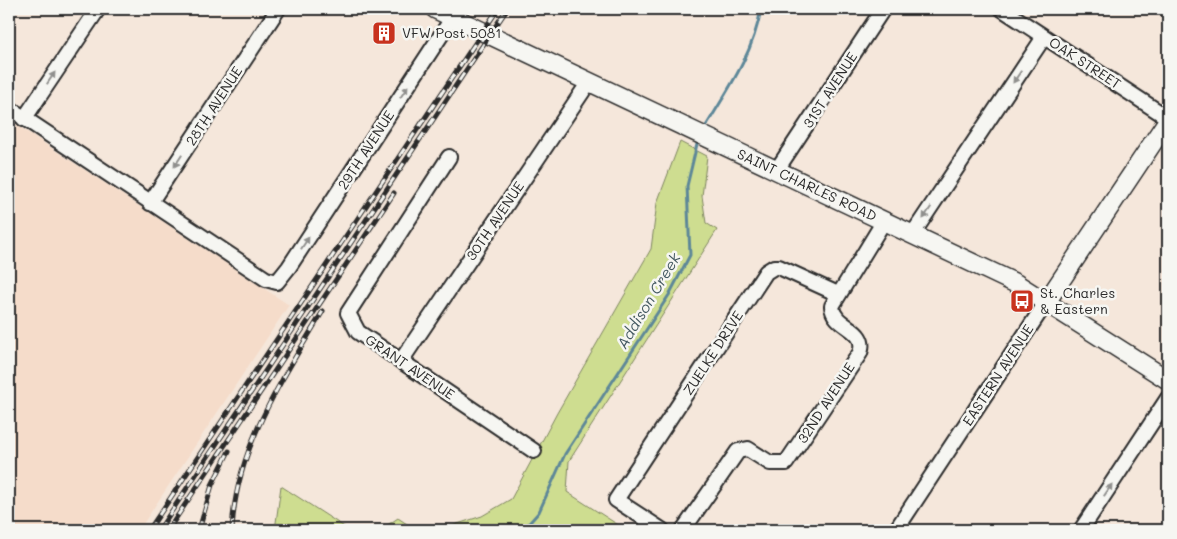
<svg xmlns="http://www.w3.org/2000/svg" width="1177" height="539" font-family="Mali,sans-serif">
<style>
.built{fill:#f5dcca}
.green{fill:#cedd90;stroke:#7c845e}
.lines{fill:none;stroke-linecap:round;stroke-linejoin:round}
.stream{stroke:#5d8798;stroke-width:3}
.minor-casing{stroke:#2b2b2b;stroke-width:18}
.major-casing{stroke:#2b2b2b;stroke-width:21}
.minor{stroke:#f6f6f2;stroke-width:14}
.major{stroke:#f6f6f2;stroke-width:18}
.rail-casing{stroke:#2b2b2b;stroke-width:5}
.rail{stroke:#f6f6f2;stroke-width:3;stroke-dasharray:9;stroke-linecap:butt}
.oneway{fill:#90908e}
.labels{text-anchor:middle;stroke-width:5;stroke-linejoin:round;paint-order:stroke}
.poi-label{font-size:14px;fill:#2b2b2b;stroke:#f6f6f2;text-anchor:start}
.street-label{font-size:14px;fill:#2b2b2b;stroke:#f6f6f2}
.water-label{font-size:15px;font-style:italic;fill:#445961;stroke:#f6f6f2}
</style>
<rect width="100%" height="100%" fill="#f5e7db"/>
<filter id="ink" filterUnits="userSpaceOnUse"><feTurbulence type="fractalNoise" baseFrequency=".02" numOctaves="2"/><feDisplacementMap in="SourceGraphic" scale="10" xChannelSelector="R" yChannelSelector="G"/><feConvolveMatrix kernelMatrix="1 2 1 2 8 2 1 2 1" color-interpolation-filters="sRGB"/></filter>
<g filter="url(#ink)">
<!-- built -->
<polygon class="built" points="9,120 289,305 139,530 9,530"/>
<!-- green -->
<g class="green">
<polygon points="680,142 707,156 702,196 706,223 717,230 569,461 567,492 626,530 439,530 482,516 511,499 557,413 651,249 657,203"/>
<polygon points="281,486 349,530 275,530"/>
<polygon points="398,518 416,530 380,530"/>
</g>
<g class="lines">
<!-- stream -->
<g class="stream">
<path d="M703,131C727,91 753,55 761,9"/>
<polyline points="523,530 539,512 565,454 669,295 690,255 687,186 698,140"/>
</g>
<!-- minor casing -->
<g class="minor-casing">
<g id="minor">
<polyline points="1002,9 1168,118"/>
<polyline points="9,108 266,279 277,282 289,267 453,17"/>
<polyline points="24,119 98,9"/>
<polyline points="449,157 348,313 358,332 534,451"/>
<polyline points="776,171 883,9"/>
<polyline points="150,203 278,9"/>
<polyline points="912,235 1044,37"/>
<polyline points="401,361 589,82"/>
<polyline points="662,530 616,500 766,272 774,267 779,267 838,294"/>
<path d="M683,530L738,451L748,449L770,463H786L860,353C869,328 833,328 832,306L884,221"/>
<polyline points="896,530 1047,301"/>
<polyline points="1081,530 1168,398"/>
</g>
</g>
<!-- major casing -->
<g class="major-casing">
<g id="major">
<polyline points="435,9 1017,284 1168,380"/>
<polyline points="1047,301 1168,120"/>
</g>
</g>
<!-- minor -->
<use href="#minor" class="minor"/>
<!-- major -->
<use href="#major" class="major"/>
<!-- rail casing -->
<g class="rail-casing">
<g id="rail">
<polyline points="149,530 498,9"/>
<polyline points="159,530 507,9"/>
<polyline points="168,530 394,193"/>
<polyline points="199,530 212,485 229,451"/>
<path d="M232,530C236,447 282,380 323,311"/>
</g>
</g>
<!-- rail -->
<use href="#rail" class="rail"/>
</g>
<!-- one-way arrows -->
<defs><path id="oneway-solid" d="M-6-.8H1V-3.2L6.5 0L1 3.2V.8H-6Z" transform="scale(1.25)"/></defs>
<g class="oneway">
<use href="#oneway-solid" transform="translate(1017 77) rotate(124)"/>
<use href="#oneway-solid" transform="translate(51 78) rotate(-56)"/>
<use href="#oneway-solid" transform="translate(404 92) rotate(-57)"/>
<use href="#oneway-solid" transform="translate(178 161) rotate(123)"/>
<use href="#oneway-solid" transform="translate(927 213) rotate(124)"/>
<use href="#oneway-solid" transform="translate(305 243) rotate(-57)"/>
<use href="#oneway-solid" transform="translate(1108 490) rotate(-56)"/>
</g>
</g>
<!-- icons -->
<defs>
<g id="building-square" transform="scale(1.25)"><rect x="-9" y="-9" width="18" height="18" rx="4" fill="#c8321e" stroke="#f6f6f2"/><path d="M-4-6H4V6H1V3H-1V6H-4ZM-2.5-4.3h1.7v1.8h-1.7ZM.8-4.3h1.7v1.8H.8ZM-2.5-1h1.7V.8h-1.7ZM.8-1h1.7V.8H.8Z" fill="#fff"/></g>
<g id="bus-square" transform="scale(1.25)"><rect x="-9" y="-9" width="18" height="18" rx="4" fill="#c8321e" stroke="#f6f6f2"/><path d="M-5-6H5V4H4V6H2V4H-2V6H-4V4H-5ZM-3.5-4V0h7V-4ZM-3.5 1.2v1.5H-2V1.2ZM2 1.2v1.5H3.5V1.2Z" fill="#fff"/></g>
</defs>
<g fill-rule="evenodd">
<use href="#building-square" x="384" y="33"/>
<use href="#bus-square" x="1022" y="301"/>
</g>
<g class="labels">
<!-- poi labels -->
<g class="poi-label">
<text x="402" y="38">VFW Post 5081</text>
<text x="1040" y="298">St. Charles<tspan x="1040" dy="16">&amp; Eastern</tspan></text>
</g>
<!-- street labels -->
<g class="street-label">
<text transform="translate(1085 63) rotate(33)" y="5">OAK STREET</text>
<text transform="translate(830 90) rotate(-57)" y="5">31ST AVENUE</text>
<text transform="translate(214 106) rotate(-57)" y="5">28TH AVENUE</text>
<text transform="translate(366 150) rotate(-57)" y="5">29TH AVENUE</text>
<text transform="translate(807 185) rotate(25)" y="5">SAINT CHARLES ROAD</text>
<text transform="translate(495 221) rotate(-56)" y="5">30TH AVENUE</text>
<text transform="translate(713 353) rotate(-57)" y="5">ZUELKE DRIVE</text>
<text transform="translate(410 367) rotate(34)" y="5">GRANT AVENUE</text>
<text transform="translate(998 375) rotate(-57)" y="5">EASTERN AVENUE</text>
<text transform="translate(826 403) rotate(-57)" y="5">32ND AVENUE</text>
</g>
<!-- water labels -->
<g class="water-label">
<text transform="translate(649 301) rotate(-59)" y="5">Addison Creek</text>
</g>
</g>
<!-- margin -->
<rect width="1177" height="539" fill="none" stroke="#f6f6f2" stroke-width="30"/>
<rect x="15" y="15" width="1147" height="509" fill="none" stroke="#2b2b2b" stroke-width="2" filter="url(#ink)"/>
</svg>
